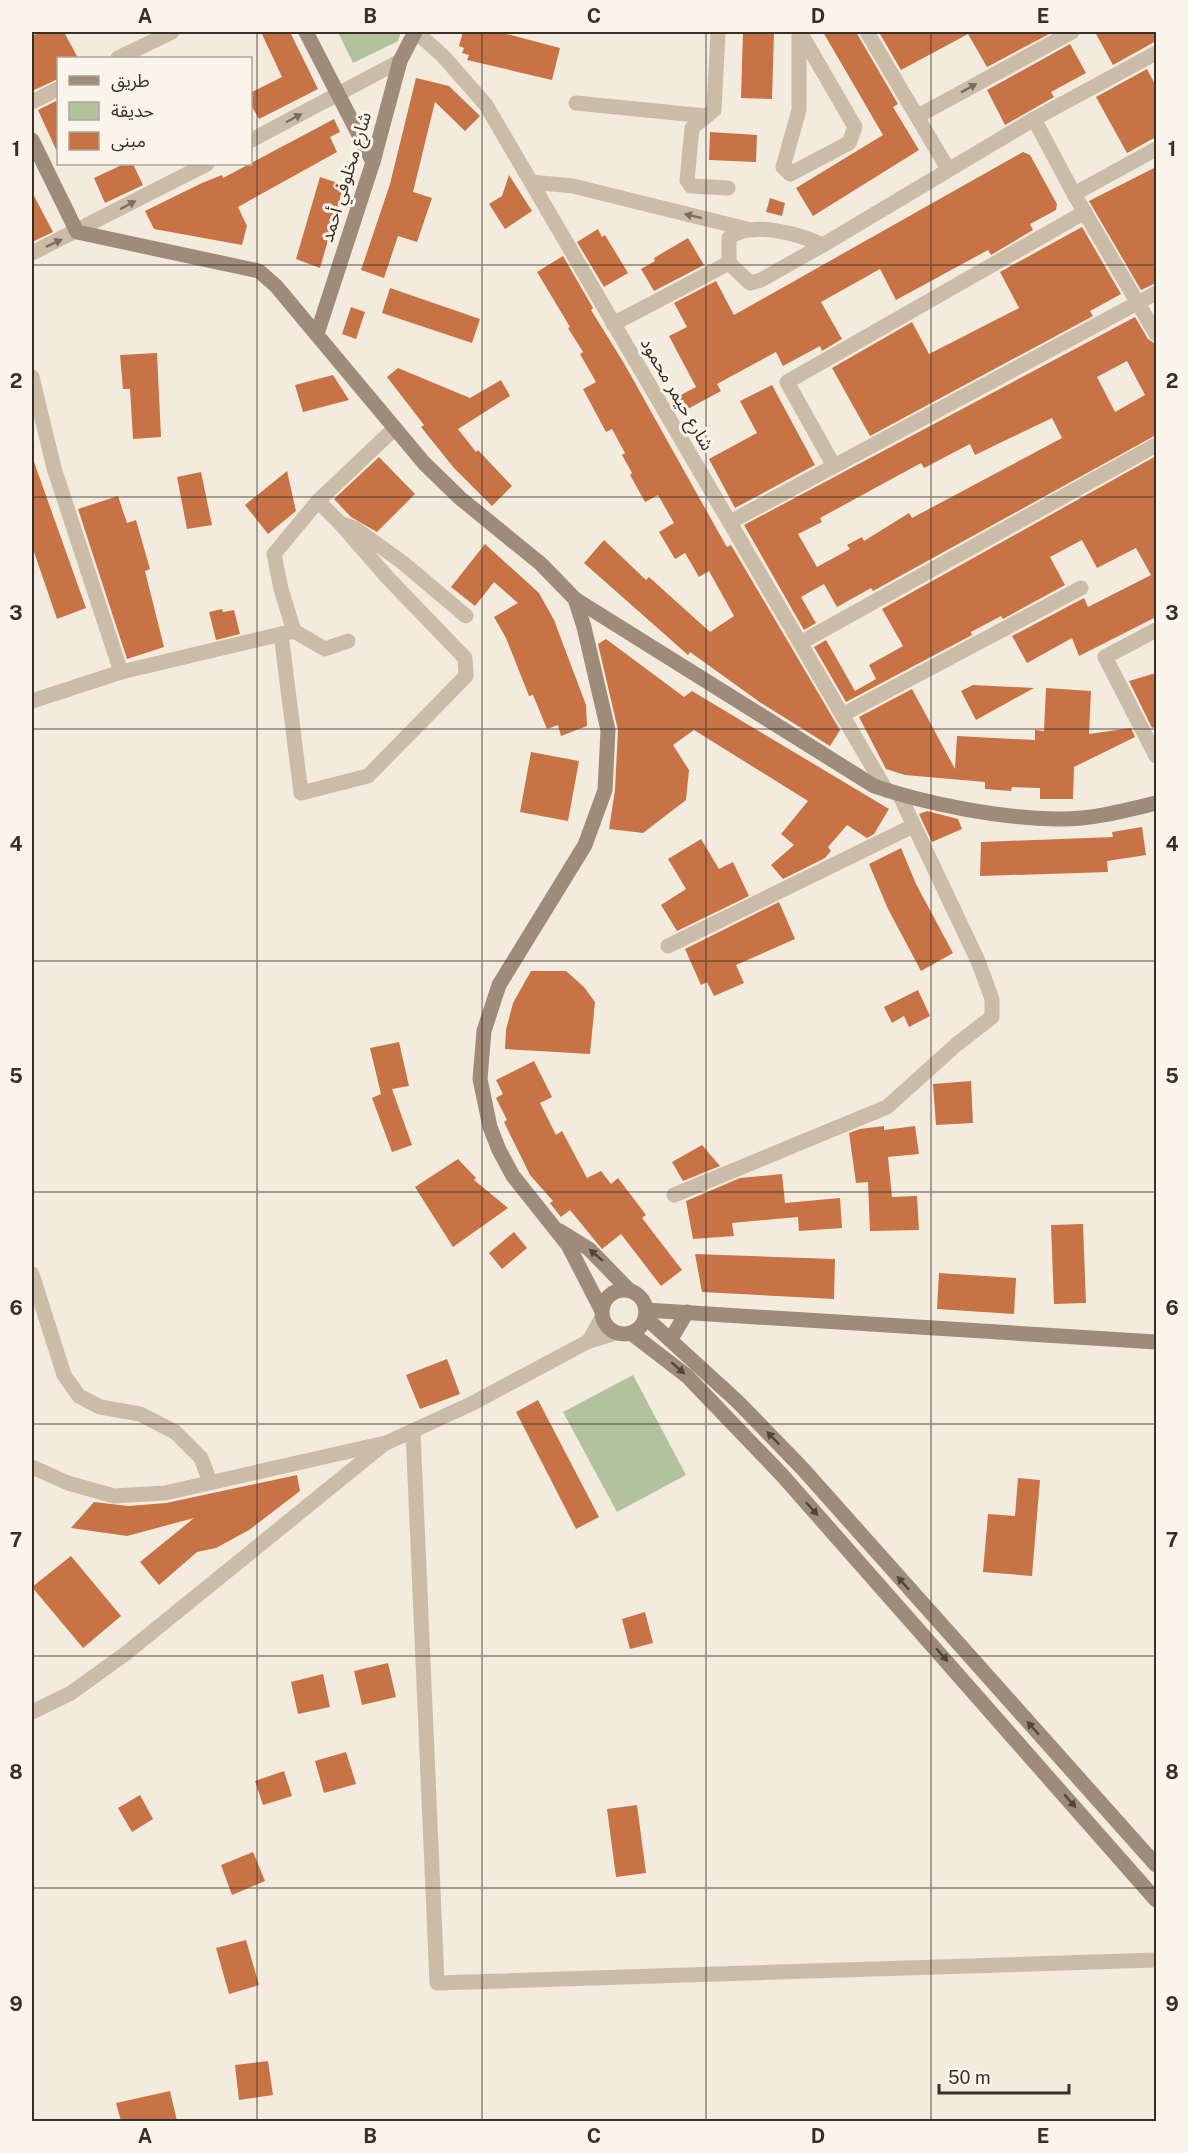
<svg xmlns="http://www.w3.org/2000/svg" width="1188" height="2153" font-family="'Public Sans','Noto Sans Arabic',sans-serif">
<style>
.green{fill:#b2c29c}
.building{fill:#c87345;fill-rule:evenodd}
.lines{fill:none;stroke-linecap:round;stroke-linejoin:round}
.street{stroke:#cbbca8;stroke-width:15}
.secondary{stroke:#9f8b79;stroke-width:15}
.oneway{fill:#7a6e62}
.oneway2{fill:#52463d}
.grid{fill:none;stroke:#382f29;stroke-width:1.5;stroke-opacity:0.55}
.labels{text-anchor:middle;stroke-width:6;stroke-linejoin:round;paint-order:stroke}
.street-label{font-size:18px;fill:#382f29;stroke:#faf4ea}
.neatline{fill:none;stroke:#382f29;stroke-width:2}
.grid-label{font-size:20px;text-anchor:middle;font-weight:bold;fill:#382f29}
</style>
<rect width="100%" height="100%" fill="#f3ebdd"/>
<!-- green -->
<g class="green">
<polygon points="338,32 401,32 398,41 353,63"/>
<polygon points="633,1375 686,1475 617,1512 563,1412"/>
</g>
<!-- building -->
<g class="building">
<polygon points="41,32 64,32 78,58 58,58 58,79 32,91 32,36"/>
<polygon points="261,32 290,32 318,89 259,119 250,103 250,93 282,77"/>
<polygon points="463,32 499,32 560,48 552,80 467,60 469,55 462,53 464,48 459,46"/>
<polygon points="743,32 774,32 772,99 741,98"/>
<polygon points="823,32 856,32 898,104 893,107 919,150 813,216 796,188 883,135"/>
<polygon points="885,32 1053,32 987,67 968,34 901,70 880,34"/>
<polygon points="1095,32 1156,32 1156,41 1113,65"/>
<polygon points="1070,44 1086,73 1051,92 1054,97 1005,125 987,90"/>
<polygon points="1147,69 1156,86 1156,137 1127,153 1096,97"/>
<polygon points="416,78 449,86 480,116 465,131 435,102 413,192 432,198 417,242 398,236 384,278 361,270 390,184"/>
<polygon points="58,100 58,154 38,110"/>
<polygon points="334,119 340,132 330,137 337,152 238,207 247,226 242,245 154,229 145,211 202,183 222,175 223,178"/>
<polygon points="710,132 757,135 756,162 709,160"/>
<polygon points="1023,152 1030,155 1057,204 1056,210 1030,224 1033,230 991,255 988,250 896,300 880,269 821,302 842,339 822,351 820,346 783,366 776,352 717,384 721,391 682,412 675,398 696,387 669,336 687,327 674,303 716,281 734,315"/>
<polygon points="124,164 133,164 143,185 105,203 94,178"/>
<polygon points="1156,167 1156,283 1141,290 1089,201"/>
<polygon points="509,175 532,211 505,229 489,204 502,196"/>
<polygon points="320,177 344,185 320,268 296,259"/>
<polygon points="32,192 53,232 32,242"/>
<polygon points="770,198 785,203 782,216 766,212"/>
<polygon points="1082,227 1121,294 1090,311 1093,316 870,436 832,368 912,322 929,354 1019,308 1000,272"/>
<polygon points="598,229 602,237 605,235 628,273 604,287 577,242"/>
<polygon points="688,238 704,265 654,291 641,269 655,261 654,258"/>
<polygon points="563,256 593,308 591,310 625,365 720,535 727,547 731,545 840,730 830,746 761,703 690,652 688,655 584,563 604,540 646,580 649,577 710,632 734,616 709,571 699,577 685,553 675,559 659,532 674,523 658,495 645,502 630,475 632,473 622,455 625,453 612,429 606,432 583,389 596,382 580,354 583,352 568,328 570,327 537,272"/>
<polygon points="390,288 480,319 472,343 382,313"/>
<polygon points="351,307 365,312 356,339 342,334"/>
<path d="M1135,317L1148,339L1156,344V435L873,591L871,588L837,607L824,584L801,597L816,623L804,630L744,525ZM1127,361L1145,395L1115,412L1097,377ZM1052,418L1062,438L912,518L909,513L864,541L862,537L847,545L850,549L817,567L798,534L822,522L820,518L921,463L924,468L970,444L975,455Z"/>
<polygon points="157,353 161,437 133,439 130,389 123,389 120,355"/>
<polygon points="398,368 470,398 501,380 510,396 458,429 476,452 478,450 512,486 492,506 454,468 421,427 424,425 387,377"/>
<polygon points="333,375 349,400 303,412 295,385"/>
<polygon points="772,385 815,465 735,508 709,459 757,433 740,401"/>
<polygon points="1156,456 1156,617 1079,656 1072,638 1027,663 1012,636 1084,598 1088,607 1151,575 1136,548 1097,568 1082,540 1050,557 1065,585 1003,619 1001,616 971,632 972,635 846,702 814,647 826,640 855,691 876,679 869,665 903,646 882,609"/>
<polygon points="379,457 415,494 377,532 351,517 334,499"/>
<polygon points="32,462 34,462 86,608 57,619 32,546"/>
<polygon points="287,471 296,511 268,534 245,505"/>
<polygon points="201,472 212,525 187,529 177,477"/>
<polygon points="118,496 127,523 136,520 150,569 145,571 164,647 127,659 78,509"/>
<polygon points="485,544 539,593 554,620 586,705 587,726 561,736 558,725 547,729 533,695 529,696 506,638 494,617 518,603 494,582 475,606 451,587"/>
<polygon points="222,609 223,612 234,610 240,634 216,640 209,612"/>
<polygon points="606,639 684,697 692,691 889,809 874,834 867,838 847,825 828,847 831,851 825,858 783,879 771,865 794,845 781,834 808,801 694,730 673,745 689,770 686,800 643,833 609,829 615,790 618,730 598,644"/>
<polygon points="1156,673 1156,726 1152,728 1129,681"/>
<polygon points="973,685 1034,688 976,720 961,691"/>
<polygon points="1046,688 1091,691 1089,734 1131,728 1135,737 1074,767 1073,799 1040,799 1040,788 1012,787 1011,791 985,789 985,782 905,775 886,769 859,717 912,689 955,769 957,736 1035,740 1035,730 1044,731"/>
<polygon points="531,752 579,761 568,821 520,812"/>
<polygon points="927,811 958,819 962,829 932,842 919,814"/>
<polygon points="1142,827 1146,855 1107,861 1108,872 980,876 981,842 1113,837 1112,832"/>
<polygon points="701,839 719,869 733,862 749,896 677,931 661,905 686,889 668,859"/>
<polygon points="901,848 916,884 953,953 921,971 888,909 869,864"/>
<polygon points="779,902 795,939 736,965 744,983 714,996 707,982 701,985 685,949"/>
<polygon points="531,971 566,971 584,987 595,1002 590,1054 505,1049 506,1030 513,1003"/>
<polygon points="918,990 930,1016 909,1027 904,1016 892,1023 884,1007"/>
<polygon points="399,1042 409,1086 392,1089 412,1145 392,1152 372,1098 381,1094 370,1048"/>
<polygon points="534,1061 552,1097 540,1103 556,1135 562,1131 587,1178 601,1171 611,1184 618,1178 646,1215 642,1218 682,1270 661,1286 621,1234 602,1249 570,1210 561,1217 550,1203 553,1201 530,1175 504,1122 507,1120 496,1098 503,1094 496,1080"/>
<polygon points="971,1081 973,1123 936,1125 933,1084"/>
<polygon points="884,1126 884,1130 915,1126 919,1154 888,1157 892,1197 917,1196 919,1230 870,1231 868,1182 856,1183 849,1133 860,1129"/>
<polygon points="702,1145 720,1166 683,1181 672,1162"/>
<polygon points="458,1159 476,1178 474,1180 508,1208 453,1247 415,1187"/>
<polygon points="782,1174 785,1203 840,1198 842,1228 799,1231 798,1217 732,1223 734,1236 693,1239 686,1201 740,1178"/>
<polygon points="1083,1224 1086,1303 1054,1304 1051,1225"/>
<polygon points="514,1232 527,1248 502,1269 489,1253"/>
<polygon points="695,1254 835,1259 834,1299 702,1292"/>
<polygon points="939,1273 1016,1278 1014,1314 937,1309"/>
<polygon points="447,1359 460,1394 420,1409 406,1375"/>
<polygon points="538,1400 599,1517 576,1529 516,1412"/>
<polygon points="297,1475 300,1491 249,1530 216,1548 197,1552 159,1585 140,1562 194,1518 127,1536 71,1528 94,1502 128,1506 166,1503"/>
<polygon points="1018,1478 1040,1480 1032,1576 983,1572 988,1514 1015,1516"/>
<polygon points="71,1556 121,1616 83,1648 32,1587"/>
<polygon points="645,1612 653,1643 630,1649 622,1619"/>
<polygon points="388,1663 396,1697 362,1705 354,1671"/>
<polygon points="323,1674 330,1707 298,1714 291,1682"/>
<polygon points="346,1752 356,1784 324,1793 315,1761"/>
<polygon points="284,1771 292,1796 263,1805 255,1781"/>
<polygon points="140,1795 153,1819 132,1832 118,1808"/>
<polygon points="637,1805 646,1873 616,1877 607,1809"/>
<polygon points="253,1852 265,1881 232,1895 221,1865"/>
<polygon points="246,1940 259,1985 229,1994 216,1948"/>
<polygon points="268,2061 273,2095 239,2100 235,2065"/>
<polygon points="170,2091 177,2121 121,2121 116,2103"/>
</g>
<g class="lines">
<!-- street -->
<g class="street">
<polyline points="416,32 443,56 486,105 886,790"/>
<polyline points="718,32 714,110 692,128 687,180 691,186 728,188"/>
<polyline points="799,32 799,110 783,167 790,174 849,143 855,127 800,32"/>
<polyline points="867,32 948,169"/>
<polyline points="118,58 172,32"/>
<polyline points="32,102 58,89"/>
<polyline points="576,103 706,116"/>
<polyline points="918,116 1072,32"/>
<polyline points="1034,119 1074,194 1156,334"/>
<polyline points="250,141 400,61"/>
<polyline points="531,182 573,186 747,229"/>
<polyline points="1074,194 1156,149"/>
<polyline points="823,245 1034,119 1156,53"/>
<polyline points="32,253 207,164"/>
<path d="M613,324L729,263L750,283L761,280L823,245C799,234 752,220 729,238V263"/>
<polyline points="32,377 54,468 121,672 294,631 281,589 274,554 318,501 394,429"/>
<polyline points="834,466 787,382 1085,212"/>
<polyline points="318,501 340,523 356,529 402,562 466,616"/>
<polyline points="730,522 1156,293"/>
<polyline points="1156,630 1105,657 1156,756"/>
<polyline points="294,631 325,649 348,641"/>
<polyline points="281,634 301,793 368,776 466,676 465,658 387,577 340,523"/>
<polyline points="800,643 1156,445"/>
<polyline points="32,701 121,672"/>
<polyline points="842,715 1081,588"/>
<polyline points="668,946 913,826"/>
<polyline points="674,1195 887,1107 957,1044 992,1017 992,999 978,961 899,794"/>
<polyline points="32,1274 64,1375 79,1396 100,1407 140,1414 175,1432 201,1458 210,1482"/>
<polyline points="589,1341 602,1317"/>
<polyline points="413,1431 437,1983 1156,1960"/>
<polyline points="32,1467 68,1483 114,1496 165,1493 381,1444"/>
<polyline points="32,1712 71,1693 125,1654 384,1444 471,1404 589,1341 616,1333"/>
</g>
<!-- secondary -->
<g class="secondary">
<polyline points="306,32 373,162"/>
<polyline points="32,140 77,232 259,271 276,286 424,463 460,498 541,564 575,599 584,627 608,730 605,790 585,845 499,985 484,1031 480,1079 490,1127 499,1150 513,1176 568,1245 601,1309"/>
<polyline points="317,334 373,162 400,61 415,32"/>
<path d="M575,599L874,786C927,804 999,818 1056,819C1089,820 1124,811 1156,803"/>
<polyline points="560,1231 589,1249 628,1289"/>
<circle cx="624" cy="1312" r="22"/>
<polyline points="646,1310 1156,1342"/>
<polyline points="645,1317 738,1402 802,1468 1156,1865"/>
<polyline points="631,1333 687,1376 782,1475 1156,1900"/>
<polyline points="671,1339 687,1312"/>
</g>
</g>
<!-- one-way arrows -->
<defs><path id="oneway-solid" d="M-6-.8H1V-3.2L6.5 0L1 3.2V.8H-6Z" transform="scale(1.5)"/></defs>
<g class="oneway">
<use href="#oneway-solid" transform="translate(969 88) rotate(-29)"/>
<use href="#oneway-solid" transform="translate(294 118) rotate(-28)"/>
<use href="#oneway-solid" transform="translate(128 205) rotate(-28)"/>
<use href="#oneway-solid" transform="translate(693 216) rotate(-166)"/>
<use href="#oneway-solid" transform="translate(54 243) rotate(-25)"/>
</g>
<g class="oneway2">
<use href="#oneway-solid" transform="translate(596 1255) rotate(-139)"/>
<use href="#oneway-solid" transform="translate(678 1368) rotate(41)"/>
<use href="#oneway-solid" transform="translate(773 1438) rotate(-134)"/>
<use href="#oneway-solid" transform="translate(812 1509) rotate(48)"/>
<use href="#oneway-solid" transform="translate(903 1583) rotate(-131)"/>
<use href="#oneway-solid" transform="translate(942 1655) rotate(49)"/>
<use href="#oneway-solid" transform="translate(1033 1728) rotate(-132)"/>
<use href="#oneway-solid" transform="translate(1070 1801) rotate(49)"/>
</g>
<!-- grid -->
<path class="grid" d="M257,32V2122M482,32V2122M706,32V2122M931,32V2122M32,265H1156M32,497H1156M32,729H1156M32,961H1156M32,1192H1156M32,1424H1156M32,1656H1156M32,1888H1156"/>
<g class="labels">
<!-- street labels -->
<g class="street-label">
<text transform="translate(346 177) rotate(-73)" y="6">شارع مخلوفي أحمد</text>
<text transform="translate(677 394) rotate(60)" y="6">شارع حيمر محمود</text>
</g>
</g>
<!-- border -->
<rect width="1188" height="2153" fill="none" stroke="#faf4ea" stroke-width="66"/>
<!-- legend -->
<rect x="57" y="57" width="195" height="108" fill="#faf4ea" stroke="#aca59d" stroke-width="1.5"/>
<rect x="69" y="76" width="30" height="9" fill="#9f8b79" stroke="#aca59d" stroke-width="1.5"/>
<text x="111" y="87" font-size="18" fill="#382f29">طريق</text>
<rect x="69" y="102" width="30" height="18" fill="#b2c29c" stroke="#aca59d" stroke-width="1.5"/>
<text x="111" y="117" font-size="18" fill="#382f29">حديقة</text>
<rect x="69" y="132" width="30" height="18" fill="#c87345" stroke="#aca59d" stroke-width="1.5"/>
<text x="111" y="147" font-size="18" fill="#382f29">مبنى</text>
<!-- scale -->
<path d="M939 2084v9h130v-9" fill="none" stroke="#382f29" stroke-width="3"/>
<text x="948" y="2084" font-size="18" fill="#382f29" stroke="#faf4ea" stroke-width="4.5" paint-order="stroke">50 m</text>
<rect x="33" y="33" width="1122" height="2087" class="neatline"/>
<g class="grid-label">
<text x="145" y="23">A</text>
<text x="370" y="23">B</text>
<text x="594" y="23">C</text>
<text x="818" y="23">D</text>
<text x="1043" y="23">E</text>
<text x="16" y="156">1</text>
<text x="1172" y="156">1</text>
<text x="16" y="388">2</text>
<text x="1172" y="388">2</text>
<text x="16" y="620">3</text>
<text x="1172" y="620">3</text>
<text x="16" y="851">4</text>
<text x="1172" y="851">4</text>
<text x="16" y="1083">5</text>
<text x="1172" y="1083">5</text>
<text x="16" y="1315">6</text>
<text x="1172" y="1315">6</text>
<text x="16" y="1547">7</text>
<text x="1172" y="1547">7</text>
<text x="16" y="1779">8</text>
<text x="1172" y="1779">8</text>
<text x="16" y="2011">9</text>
<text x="1172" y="2011">9</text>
<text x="145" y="2143">A</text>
<text x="370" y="2143">B</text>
<text x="594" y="2143">C</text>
<text x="818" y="2143">D</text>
<text x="1043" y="2143">E</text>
</g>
</svg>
